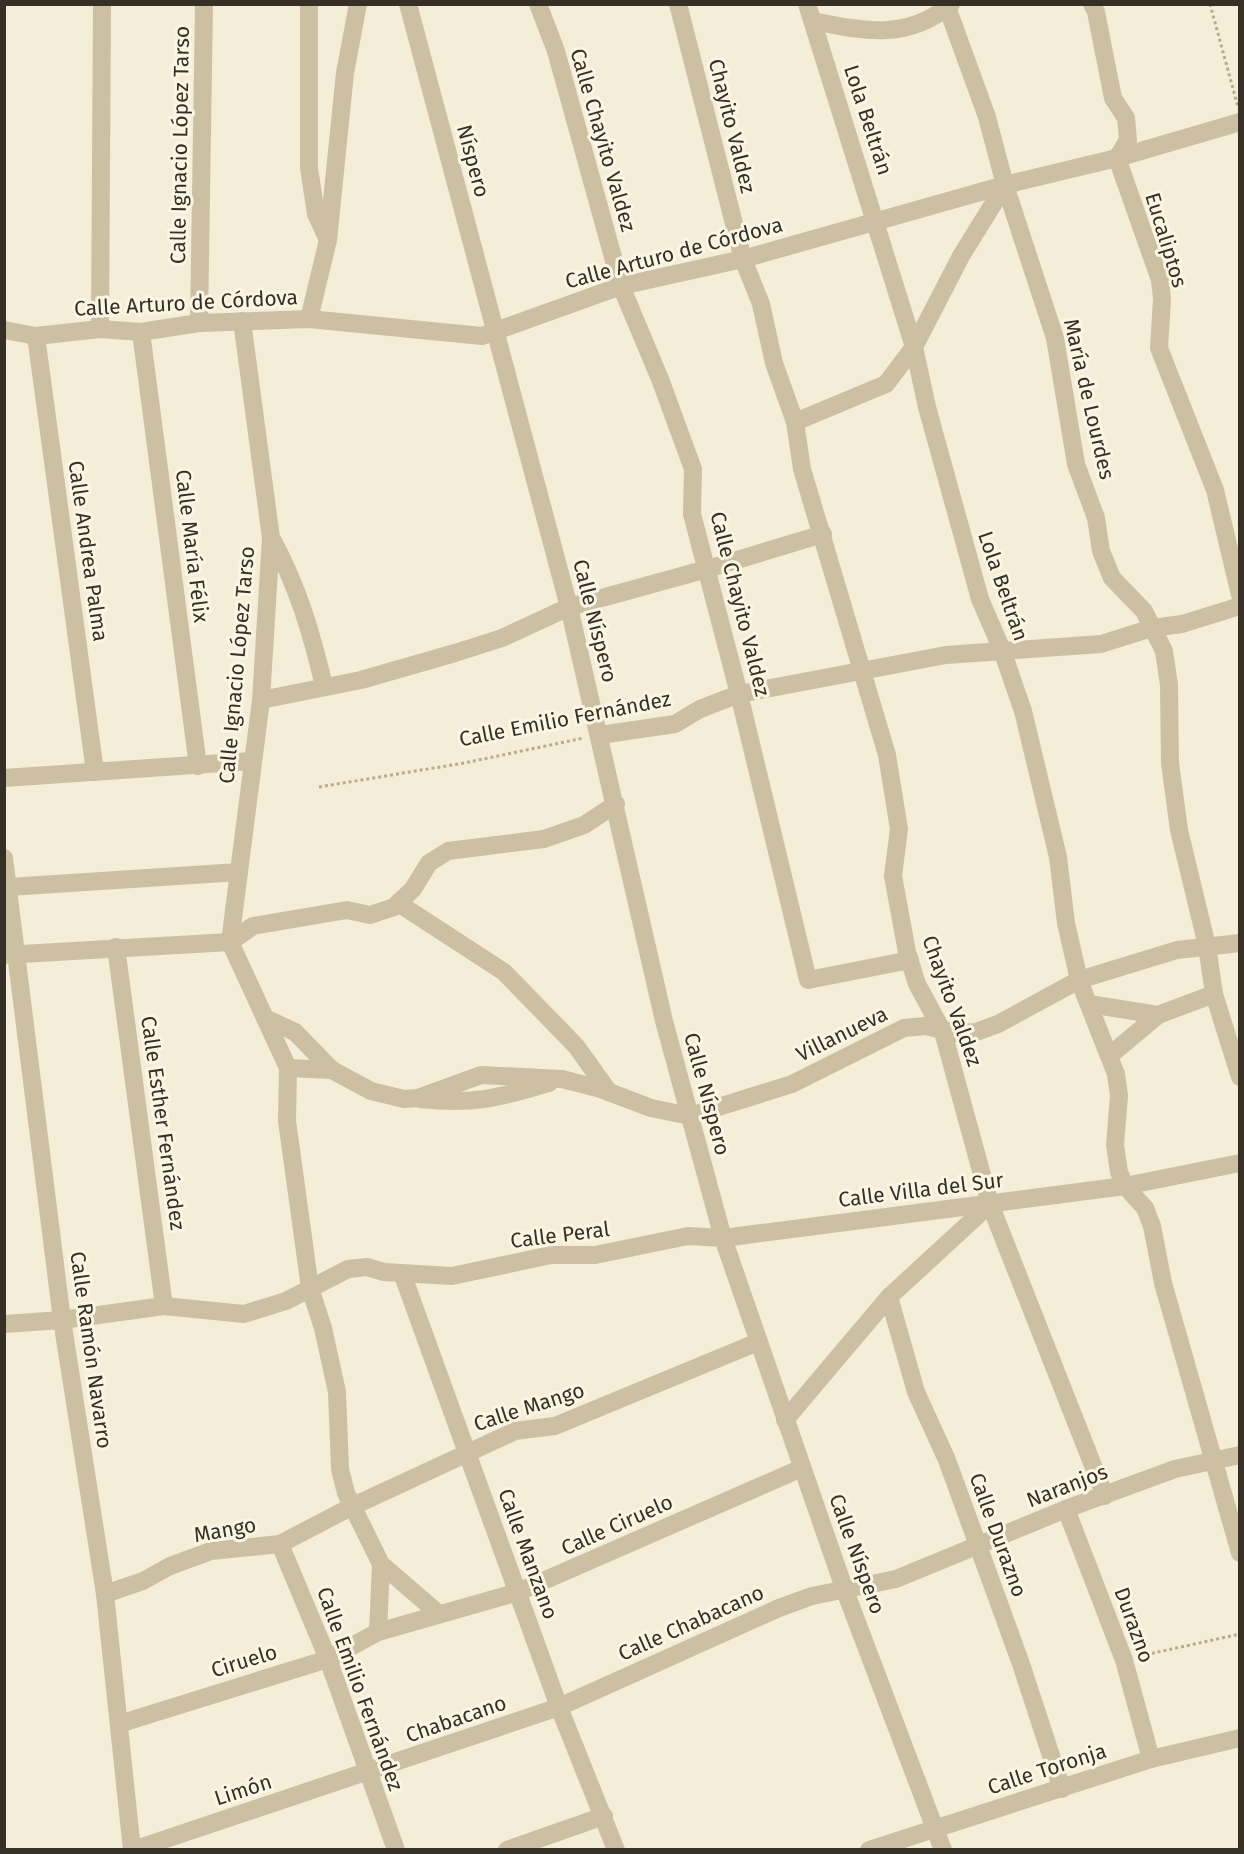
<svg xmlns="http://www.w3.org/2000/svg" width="1244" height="1854" font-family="'Fira Sans',sans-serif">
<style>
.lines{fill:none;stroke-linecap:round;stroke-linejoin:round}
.path{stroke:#b9ab8c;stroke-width:3;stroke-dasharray:3 3;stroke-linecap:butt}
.minor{stroke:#cdc0a2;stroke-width:18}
.labels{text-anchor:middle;stroke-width:6;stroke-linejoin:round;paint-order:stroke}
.street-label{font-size:21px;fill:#362f25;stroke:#fbf6e4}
</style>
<rect width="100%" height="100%" fill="#f4edd7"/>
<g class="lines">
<!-- path -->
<g class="path">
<polyline points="1210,4 1238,107"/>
<polyline points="319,787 464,763 584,738"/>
<polyline points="1140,1656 1240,1634"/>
</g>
<!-- minor -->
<g class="minor">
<polyline points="309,4 309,168 316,214 328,240"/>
<polyline points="408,4 569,607 664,1021 723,1238 844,1588 943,1850"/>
<polyline points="538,4 556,51 621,286 660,379 693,469 692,514 739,694 808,980 910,960"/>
<polyline points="678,4 743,259 761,304 774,363 795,422 802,469 887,755 899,829 893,876 907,952 917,984 943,1032 990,1204 1105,1496"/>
<polyline points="807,4 914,347 927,407 980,599 1002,650 1023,711 1058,857 1066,923 1079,980 1116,1074 1119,1096 1115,1145 1119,1172 1125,1186 1145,1208 1152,1226 1163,1283 1240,1553"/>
<polyline points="946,4 987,117 1005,185 1055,338 1076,464 1096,518 1101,551 1112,578 1144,611 1164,651 1169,685 1170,763 1179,830 1207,946 1214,994 1240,1077"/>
<polyline points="1092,4 1096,12 1113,98 1126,118 1128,140 1117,158 1160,280 1162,299 1159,348 1215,490 1240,595"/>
<path d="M813,21C864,31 907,41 951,4"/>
<polyline points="309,319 328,240 345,73 358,4"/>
<polyline points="242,321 271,538 261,700 230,942 288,1068 287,1121 310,1288 323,1328 337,1392 340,1469 346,1493 381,1564 439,1614"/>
<polyline points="199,323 204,4"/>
<polyline points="100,329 102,4"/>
<polyline points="4,330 36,336 100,329 141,332 199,323 309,319 482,336 621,286 743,259 1005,185 1117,158 1240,122"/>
<polyline points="141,332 198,766"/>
<polyline points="36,336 95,772"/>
<polyline points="795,422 886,384 914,347 961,256 1005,185"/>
<path d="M273,541C298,587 312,635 324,686"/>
<polyline points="261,700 361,680 455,653 502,638 569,607 707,569 823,534"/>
<polyline points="600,735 675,724 700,709 739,694 946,655 1101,644 1152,628 1182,624 1240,606"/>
<polyline points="4,778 252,761"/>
<polyline points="4,858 62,1320 105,1594 132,1850"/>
<polyline points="9,887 239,872"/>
<polyline points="398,903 504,972 576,1046 609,1092"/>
<polyline points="230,942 253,926 347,910 370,915 394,907 413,889 429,863 448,851 544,839 584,825 616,804"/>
<polyline points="116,947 164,1306"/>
<polyline points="4,955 230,942"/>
<polyline points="1089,1004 1158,1015"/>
<polyline points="265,1018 295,1032 332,1070"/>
<polyline points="1109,1056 1158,1015 1214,994"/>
<polyline points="288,1068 332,1070 371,1091 404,1099 418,1098 481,1075 562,1079 601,1089 651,1108 690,1116 792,1084 904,1028 925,1026 957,1033 976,1032 998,1024 1079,980 1177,950 1240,943"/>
<path d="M420,1099C473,1105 499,1098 549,1083"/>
<polyline points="402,1273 559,1707 616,1850"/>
<polyline points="889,1297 916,1392 947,1460 1021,1664 1062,1789"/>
<polyline points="4,1324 62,1320 164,1306 244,1314 286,1301 348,1269 367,1267 384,1272 452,1276 551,1255 595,1255 688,1236 723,1238 1125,1186 1240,1163"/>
<polyline points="785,1420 889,1297 990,1204"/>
<polyline points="1066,1509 1124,1660 1151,1759"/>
<polyline points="280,1544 328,1659 396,1850"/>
<polyline points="105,1594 143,1581 170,1566 211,1551 280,1544 351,1507 515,1431 555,1426 758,1342"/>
<polyline points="378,1632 381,1564"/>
<polyline points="119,1724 328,1659 378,1632 518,1592 802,1468"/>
<polyline points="133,1850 559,1707 779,1608 812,1596 896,1579 1066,1509 1175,1469 1240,1455"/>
<polyline points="507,1850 604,1816"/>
<polyline points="869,1850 1151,1759 1240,1738"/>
</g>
</g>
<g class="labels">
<!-- street labels -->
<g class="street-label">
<text transform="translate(868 120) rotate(72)" y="7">Lola Beltrán</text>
<text transform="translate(732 126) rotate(76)" y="7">Chayito Valdez</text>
<text transform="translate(603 140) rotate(74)" y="7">Calle Chayito Valdez</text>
<text transform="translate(180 145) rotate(-89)" y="7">Calle Ignacio López Tarso</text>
<text transform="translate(473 161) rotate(75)" y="7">Níspero</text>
<text transform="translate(1166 240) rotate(73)" y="7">Eucaliptos</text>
<text transform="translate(674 253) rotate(-15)" y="7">Calle Arturo de Córdova</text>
<text transform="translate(186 303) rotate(-3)" y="7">Calle Arturo de Córdova</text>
<text transform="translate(1089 399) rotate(77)" y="7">María de Lourdes</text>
<text transform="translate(192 546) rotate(83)" y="7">Calle María Félix</text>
<text transform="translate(88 551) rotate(82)" y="7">Calle Andrea Palma</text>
<text transform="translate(1003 586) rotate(71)" y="7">Lola Beltrán</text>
<text transform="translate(740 604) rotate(76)" y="7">Calle Chayito Valdez</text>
<text transform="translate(595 621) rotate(76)" y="7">Calle Níspero</text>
<text transform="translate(237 665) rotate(-85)" y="7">Calle Ignacio López Tarso</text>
<text transform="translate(565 719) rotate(-11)" y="7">Calle Emilio Fernández</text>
<text transform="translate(952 1001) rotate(70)" y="7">Chayito Valdez</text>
<text transform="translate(842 1034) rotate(-26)" y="7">Villanueva</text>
<text transform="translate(707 1094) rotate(75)" y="7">Calle Níspero</text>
<text transform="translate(163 1123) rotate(82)" y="7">Calle Esther Fernández</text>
<text transform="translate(921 1190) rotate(-7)" y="7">Calle Villa del Sur</text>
<text transform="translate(560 1235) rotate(-7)" y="7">Calle Peral</text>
<text transform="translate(91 1350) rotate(82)" y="7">Calle Ramón Navarro</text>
<text transform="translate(529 1407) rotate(-18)" y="7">Calle Mango</text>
<text transform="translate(1067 1486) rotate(-21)" y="7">Naranjos</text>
<text transform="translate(617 1525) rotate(-24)" y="7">Calle Ciruelo</text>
<text transform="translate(225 1530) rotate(-10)" y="7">Mango</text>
<text transform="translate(998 1535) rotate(70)" y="7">Calle Durazno</text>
<text transform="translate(528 1554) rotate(70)" y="7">Calle Manzano</text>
<text transform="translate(857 1554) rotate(70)" y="7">Calle Níspero</text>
<text transform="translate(691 1623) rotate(-24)" y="7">Calle Chabacano</text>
<text transform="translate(1134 1625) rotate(70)" y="7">Durazno</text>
<text transform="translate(244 1661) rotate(-17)" y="7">Ciruelo</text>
<text transform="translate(360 1689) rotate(70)" y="7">Calle Emilio Fernández</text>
<text transform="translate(456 1719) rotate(-19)" y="7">Chabacano</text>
<text transform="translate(1047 1769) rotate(-18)" y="7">Calle Toronja</text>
<text transform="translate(243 1790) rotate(-18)" y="7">Limón</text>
</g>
</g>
<!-- border -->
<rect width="1244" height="1854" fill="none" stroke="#362f25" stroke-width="12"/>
</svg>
